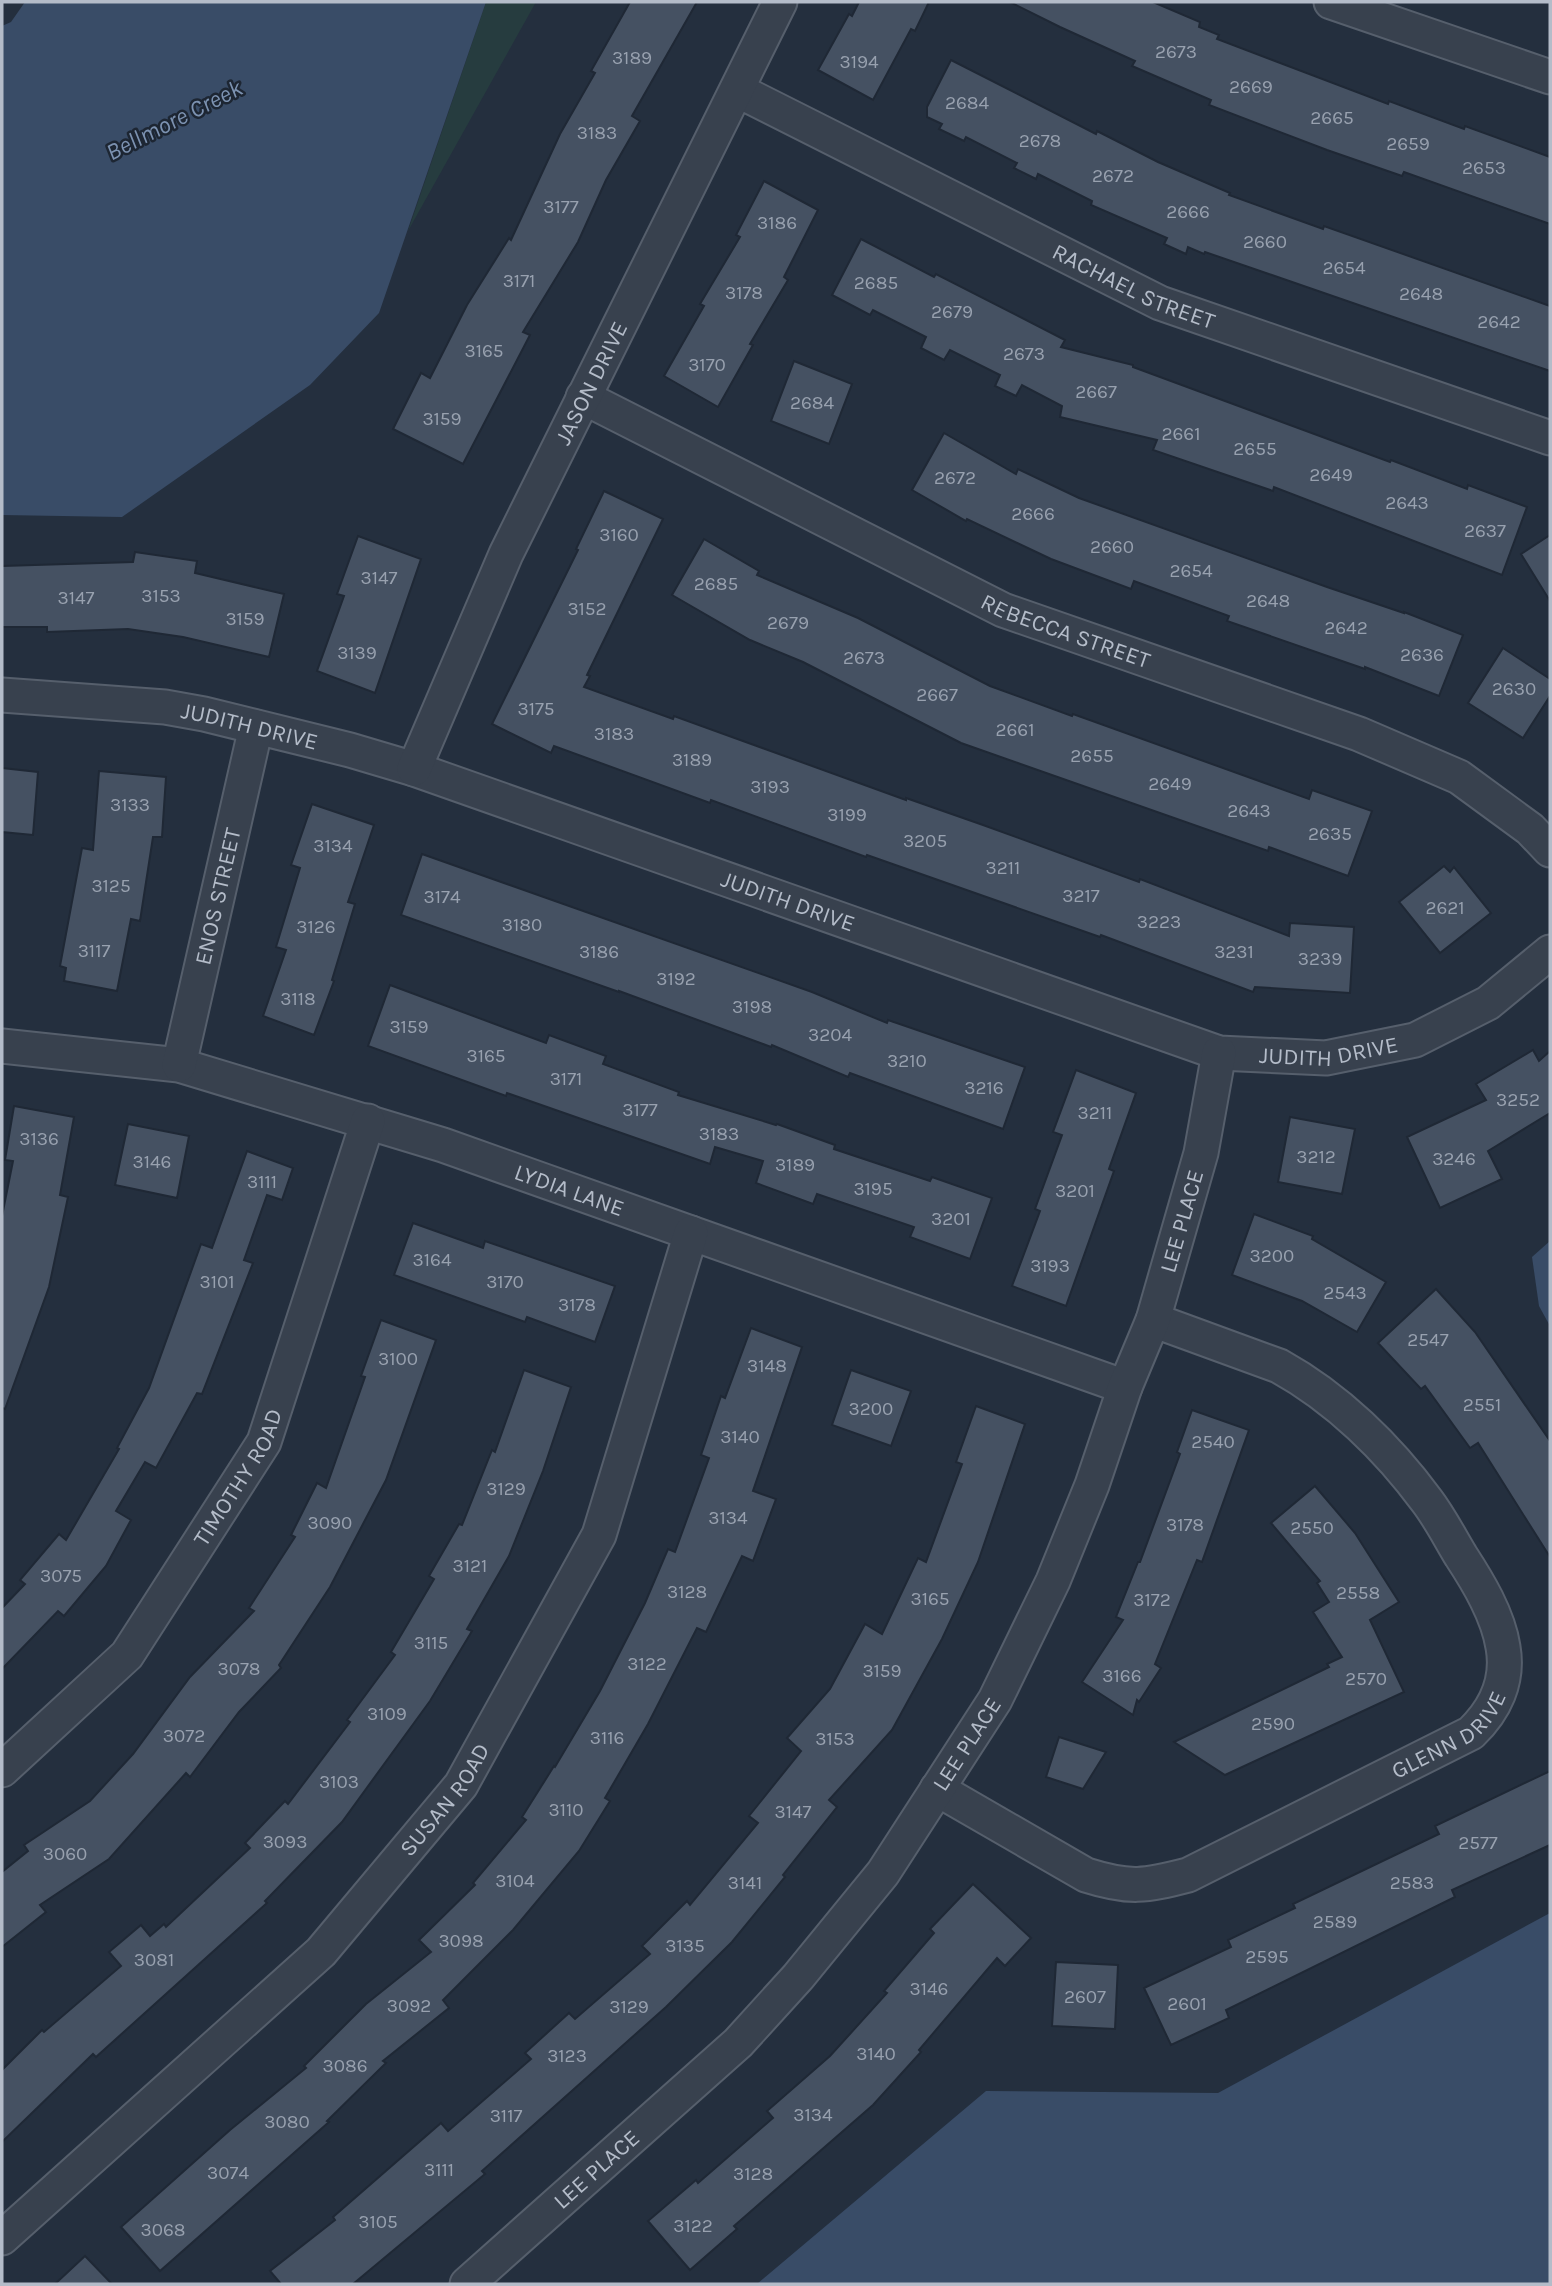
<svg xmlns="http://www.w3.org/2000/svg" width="1552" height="2286" font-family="Karla,sans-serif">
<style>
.green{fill:#263c3f}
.water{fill:#394c67}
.building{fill:#455162;stroke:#1f2835;stroke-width:2}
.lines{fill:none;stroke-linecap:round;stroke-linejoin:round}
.minor-casing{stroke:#565f6c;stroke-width:37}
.minor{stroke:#38414e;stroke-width:33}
.labels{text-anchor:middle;stroke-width:5;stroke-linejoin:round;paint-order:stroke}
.number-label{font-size:19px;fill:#98a1af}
.street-label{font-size:23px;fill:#b4bcc9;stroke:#1d2633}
.water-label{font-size:24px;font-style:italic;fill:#7c92b1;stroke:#1d2633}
</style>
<rect width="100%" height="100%" fill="#242f3e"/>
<!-- green -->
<polygon class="green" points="486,2 536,2 408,231"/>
<!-- water -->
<g class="water">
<polygon points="25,2 486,2 379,313 310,385 122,517 2,515 2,26 11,22"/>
<polygon points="1550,1241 1550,1326 1539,1306 1532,1257"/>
<polygon points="1550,1913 1550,2284 757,2284 986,2091 1218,2093"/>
</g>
<!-- building -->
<g class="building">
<polygon points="630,2 697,2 632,116 640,121 606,180 578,242 523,332 530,335 463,464 393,429 421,373 430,378 467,305 509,238 511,240 560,134 595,73 591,71"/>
<polygon points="859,2 929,2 915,31 911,29 873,100 818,70 849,14 852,16"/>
<polygon points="1010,2 1153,2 1200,22 1199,27 1219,35 1217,39 1388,104 1389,101 1464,129 1465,126 1550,157 1550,224 1404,172 1402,176 1327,150 1209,105 1211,100 1132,66 1135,61 1060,27"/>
<polygon points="951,60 1096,134 1097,131 1158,162 1230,193 1229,195 1323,229 1324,226 1550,306 1550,371 1205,252 1204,254 1188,247 1186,254 1164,244 1167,238 1091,205 1092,201 1038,174 1036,179 1014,168 1017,163 966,137 964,141 939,129 942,124 927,117 927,107"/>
<polygon points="764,181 818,210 784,277 788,280 750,344 753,345 718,407 664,376 704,306 700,304 740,237 736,235"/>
<polygon points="861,239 934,277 936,274 1065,340 1061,347 1133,365 1133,367 1390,462 1391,460 1467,489 1468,485 1527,507 1502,575 1274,487 1273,491 1153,450 1157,440 1060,417 1062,406 1022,385 1016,396 995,386 1000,375 950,350 944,360 921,348 926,337 873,310 870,315 832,295"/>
<polygon points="794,361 852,384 829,444 771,421"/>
<polygon points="944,433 1016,474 1018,469 1079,498 1327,587 1404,613 1404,612 1463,635 1439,696 1365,667 1365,669 1227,621 1229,616 1134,581 1131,589 1051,559 967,519 966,521 912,490"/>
<polygon points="604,491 663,519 587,675 590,676 584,687 673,719 674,716 906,800 906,798 983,825 1139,882 1140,879 1289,936 1290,923 1354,927 1350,993 1255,987 1253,992 1101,935 1100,937 867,855 866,857 711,800 710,803 554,746 551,753 492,724 578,550 576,549"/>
<polygon points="1550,535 1550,601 1521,554"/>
<polygon points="358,536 421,559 375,693 317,671 344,596 337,594"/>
<polygon points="704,539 759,571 757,575 858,618 990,686 1072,716 1073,714 1309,799 1312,790 1372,811 1348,876 1269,847 1268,851 961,743 803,662 750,640 672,595"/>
<polygon points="135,552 197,561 195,573 284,594 269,657 183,637 128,629 47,632 47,627 2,627 2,566 133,562"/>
<polygon points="1503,648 1550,679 1550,696 1523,738 1468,703"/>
<polygon points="2,768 38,772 33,835 2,832"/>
<polygon points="99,771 166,777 162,837 153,837 140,921 131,919 117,991 64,981 66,968 60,966 82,848 93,850"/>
<polygon points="312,804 374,825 348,902 355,904 332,980 334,981 314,1035 263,1016 286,950 276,947 300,868 291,865"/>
<polygon points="422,854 812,992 887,1023 888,1020 1025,1067 1003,1129 850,1073 848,1077 772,1045 771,1047 619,991 619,992 401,915"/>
<polygon points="1444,866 1450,872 1454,867 1491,913 1440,953 1399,902"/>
<polygon points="390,985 546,1043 549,1035 606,1056 603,1064 679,1092 678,1095 776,1125 777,1124 835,1145 834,1149 930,1181 932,1177 992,1198 970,1259 910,1237 914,1227 817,1194 813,1204 756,1183 763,1161 715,1147 710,1164 507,1093 506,1096 368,1046"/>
<polygon points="1533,1050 1539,1061 1550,1051 1550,1113 1488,1151 1502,1179 1440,1208 1407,1137 1486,1100 1476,1084"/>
<polygon points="1076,1070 1136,1093 1109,1169 1114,1171 1066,1306 1012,1286 1040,1211 1035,1209 1062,1135 1053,1132"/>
<polygon points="14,1106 74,1117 60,1195 68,1197 49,1287 5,1409 2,1408 2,1216 13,1161 5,1160"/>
<polygon points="1290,1117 1355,1129 1342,1194 1278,1182"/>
<polygon points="128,1124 189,1136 177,1198 115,1185"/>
<polygon points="247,1151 293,1168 282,1200 267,1195 244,1260 253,1263 202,1394 197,1393 156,1468 145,1462 116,1511 131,1520 106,1566 64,1616 58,1611 2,1669 2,1608 25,1584 20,1580 59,1534 66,1540 119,1449 117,1448 149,1388 201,1244 212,1248"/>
<polygon points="1254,1214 1313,1236 1312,1239 1386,1282 1357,1332 1302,1301 1232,1275"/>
<polygon points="413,1223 483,1248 485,1241 615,1286 595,1342 527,1317 525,1322 394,1275"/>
<polygon points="1436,1289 1475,1332 1550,1441 1550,1557 1478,1443 1470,1448 1425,1386 1421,1389 1378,1343"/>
<polygon points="381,1320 436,1340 386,1480 330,1587 279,1665 281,1668 239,1712 190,1777 186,1773 109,1859 40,1905 46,1912 2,1947 2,1872 28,1851 24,1845 90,1801 133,1754 190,1677 254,1611 249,1608 295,1537 291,1535 317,1483 326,1488 365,1377 361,1376"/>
<polygon points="751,1328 802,1347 753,1491 776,1499 753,1561 742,1556 706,1632 697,1628 648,1724 605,1798 610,1801 579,1851 513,1930 443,2000 449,2008 383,2061 386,2063 327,2121 329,2122 160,2271 121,2227 230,2130 306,2068 304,2066 366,2004 431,1952 419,1940 475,1885 473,1883 526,1820 522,1817 554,1766 555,1767 600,1691 645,1603 668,1549 675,1552 709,1458 701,1455 721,1396 725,1398"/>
<polygon points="524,1370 571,1387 543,1471 509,1556 467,1629 472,1631 430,1701 342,1822 265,1901 267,1903 96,2057 93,2054 2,2142 2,2070 42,2030 44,2032 121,1966 109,1952 141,1925 150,1936 164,1924 166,1927 250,1848 245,1843 285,1801 288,1804 350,1722 347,1720 395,1655 391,1652 434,1579 429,1576 459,1524 462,1525 492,1450 495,1452"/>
<polygon points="851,1370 911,1391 891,1446 832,1425"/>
<polygon points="976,1406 1025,1424 978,1562 942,1639 892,1730 829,1800 837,1807 783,1875 785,1877 732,1942 666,2007 482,2171 485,2174 353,2284 281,2284 270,2271 335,2220 333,2217 441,2123 448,2131 531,2059 525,2053 569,2013 575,2019 650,1954 642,1946 687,1901 690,1905 758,1823 749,1816 801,1751 787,1738 830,1689 865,1624 882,1634 918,1558 926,1562 962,1464 956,1462"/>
<polygon points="1192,1410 1249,1430 1202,1562 1197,1560 1155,1664 1161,1668 1139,1702 1137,1700 1133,1715 1082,1682 1123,1620 1116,1617 1138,1562 1140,1562 1180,1454 1177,1452"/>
<polygon points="1315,1486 1355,1533 1399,1602 1370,1620 1404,1692 1225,1775 1174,1742 1329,1667 1327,1664 1342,1657 1313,1612 1329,1602 1317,1583 1320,1581 1271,1523"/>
<polygon points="1059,1737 1106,1752 1083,1789 1046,1777"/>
<polygon points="1550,1771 1550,1845 1452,1890 1455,1897 1226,2010 1229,2018 1171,2045 1144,1988 1231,1947 1228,1940 1295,1908 1293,1904 1439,1834 1435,1826"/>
<polygon points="973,1884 1031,1938 1005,1966 997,1958 919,2050 921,2052 873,2105 734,2226 737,2229 690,2270 648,2221 696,2180 698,2183 773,2118 767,2111 830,2056 887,1993 884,1991 934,1933 930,1929"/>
<polygon points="1056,1962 1118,1965 1115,2029 1052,2026"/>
<polygon points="85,2256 112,2284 55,2284"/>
</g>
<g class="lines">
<!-- minor casing -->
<g class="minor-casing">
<g id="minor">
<polyline points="1331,2 1550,77"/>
<path id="s1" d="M737,90L1160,303L1550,438"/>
<path id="s2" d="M583,397L1003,610L1359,734L1459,777L1530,829L1550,850"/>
<path id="s3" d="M2,695L165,707L204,714L350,750L414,769L1219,1053L1326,1058L1415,1040L1488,1003L1550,952"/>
<path id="s4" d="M414,769L506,554L780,2"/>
<path id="s5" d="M2,1046L179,1065L443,1145L1125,1387"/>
<path id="s6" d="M179,1065L256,727"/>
<path id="s7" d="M2,1770L127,1655L264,1442L368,1121"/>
<path id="s8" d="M937,1789L1086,1875C1130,1889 1145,1886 1188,1875L1471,1733C1495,1710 1509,1681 1503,1647C1498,1615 1478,1582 1461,1556C1450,1538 1440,1518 1427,1501C1388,1448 1337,1398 1279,1366L1153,1320"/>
<path id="s9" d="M2,2238L321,1952L461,1785L599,1535L691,1233"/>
<path id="s10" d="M467,2284L738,2043L798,1977L883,1873L995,1700L1053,1581L1092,1485L1125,1387L1153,1320L1201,1153L1219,1053"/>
</g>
</g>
<!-- minor -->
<use href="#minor" class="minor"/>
</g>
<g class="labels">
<!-- number labels -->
<g class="number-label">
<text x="1176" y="58">2673</text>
<text x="632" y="64">3189</text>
<text x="859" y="68">3194</text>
<text x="1251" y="93">2669</text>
<text x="967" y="109">2684</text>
<text x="1332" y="124">2665</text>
<text x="597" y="139">3183</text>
<text x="1040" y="147">2678</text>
<text x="1408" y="150">2659</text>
<text x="1484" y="174">2653</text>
<text x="1113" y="182">2672</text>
<text x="561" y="213">3177</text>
<text x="1188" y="218">2666</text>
<text x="777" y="229">3186</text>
<text x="1265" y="248">2660</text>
<text x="1344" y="274">2654</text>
<text x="519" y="287">3171</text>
<text x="876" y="289">2685</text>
<text x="744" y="299">3178</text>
<text x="1421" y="300">2648</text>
<text x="952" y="318">2679</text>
<text x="1499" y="328">2642</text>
<text x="484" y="357">3165</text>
<text x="1024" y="360">2673</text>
<text x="707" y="371">3170</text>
<text x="1096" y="398">2667</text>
<text x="812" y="409">2684</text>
<text x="442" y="425">3159</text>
<text x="1181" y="440">2661</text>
<text x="1255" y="455">2655</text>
<text x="1331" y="481">2649</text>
<text x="955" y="484">2672</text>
<text x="1407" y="509">2643</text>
<text x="1033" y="520">2666</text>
<text x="1485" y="537">2637</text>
<text x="619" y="541">3160</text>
<text x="1112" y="553">2660</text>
<text x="1191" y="577">2654</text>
<text x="379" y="584">3147</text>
<text x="716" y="590">2685</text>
<text x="161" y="602">3153</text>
<text x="76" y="604">3147</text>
<text x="1268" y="607">2648</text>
<text x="587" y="615">3152</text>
<text x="245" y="625">3159</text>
<text x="788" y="629">2679</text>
<text x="1346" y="634">2642</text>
<text x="357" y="659">3139</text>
<text x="1422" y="661">2636</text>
<text x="864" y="664">2673</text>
<text x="1514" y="695">2630</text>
<text x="937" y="701">2667</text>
<text x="536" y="715">3175</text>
<text x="1015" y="736">2661</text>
<text x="614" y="740">3183</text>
<text x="1092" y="762">2655</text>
<text x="692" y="766">3189</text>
<text x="1170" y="790">2649</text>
<text x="770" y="793">3193</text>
<text x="130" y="811">3133</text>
<text x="1249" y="817">2643</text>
<text x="847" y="821">3199</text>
<text x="1330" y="840">2635</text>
<text x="925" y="847">3205</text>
<text x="333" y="852">3134</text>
<text x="1003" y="874">3211</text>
<text x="111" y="892">3125</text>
<text x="1081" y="902">3217</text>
<text x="442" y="903">3174</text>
<text x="1445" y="914">2621</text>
<text x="1159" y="928">3223</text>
<text x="522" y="931">3180</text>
<text x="316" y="933">3126</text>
<text x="94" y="957">3117</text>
<text x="599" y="958">3186</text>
<text x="1234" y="958">3231</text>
<text x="1320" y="965">3239</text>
<text x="676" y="985">3192</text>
<text x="298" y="1005">3118</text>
<text x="752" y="1013">3198</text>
<text x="409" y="1033">3159</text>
<text x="830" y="1041">3204</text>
<text x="486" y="1062">3165</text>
<text x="907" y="1067">3210</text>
<text x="566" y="1085">3171</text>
<text x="984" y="1094">3216</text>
<text x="1518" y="1106">3252</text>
<text x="640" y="1116">3177</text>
<text x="1095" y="1119">3211</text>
<text x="719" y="1140">3183</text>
<text x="39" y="1145">3136</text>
<text x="1316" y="1163">3212</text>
<text x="1454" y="1165">3246</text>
<text x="152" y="1168">3146</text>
<text x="795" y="1171">3189</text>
<text x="262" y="1188">3111</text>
<text x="873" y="1195">3195</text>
<text x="1075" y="1197">3201</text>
<text x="951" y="1225">3201</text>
<text x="1272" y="1262">3200</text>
<text x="432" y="1266">3164</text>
<text x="1050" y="1272">3193</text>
<text x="217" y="1288">3101</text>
<text x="505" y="1288">3170</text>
<text x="1345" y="1299">2543</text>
<text x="577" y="1311">3178</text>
<text x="1428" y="1346">2547</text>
<text x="398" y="1365">3100</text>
<text x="767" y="1372">3148</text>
<text x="1482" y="1411">2551</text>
<text x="871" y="1415">3200</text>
<text x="740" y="1443">3140</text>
<text x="1213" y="1448">2540</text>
<text x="506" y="1495">3129</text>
<text x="728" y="1524">3134</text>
<text x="330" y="1529">3090</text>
<text x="1185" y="1531">3178</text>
<text x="1312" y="1534">2550</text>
<text x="470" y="1572">3121</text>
<text x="61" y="1582">3075</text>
<text x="687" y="1598">3128</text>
<text x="1358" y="1599">2558</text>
<text x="930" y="1605">3165</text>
<text x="1152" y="1606">3172</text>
<text x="431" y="1649">3115</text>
<text x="647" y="1670">3122</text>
<text x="239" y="1675">3078</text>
<text x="882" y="1677">3159</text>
<text x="1122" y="1682">3166</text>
<text x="1366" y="1685">2570</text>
<text x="387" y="1720">3109</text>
<text x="1273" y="1730">2590</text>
<text x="184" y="1742">3072</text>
<text x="607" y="1744">3116</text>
<text x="835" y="1745">3153</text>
<text x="339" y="1788">3103</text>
<text x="566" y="1816">3110</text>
<text x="793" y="1818">3147</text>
<text x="285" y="1848">3093</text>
<text x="1478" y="1849">2577</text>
<text x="65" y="1860">3060</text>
<text x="515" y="1887">3104</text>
<text x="745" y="1889">3141</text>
<text x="1412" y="1889">2583</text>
<text x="1335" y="1928">2589</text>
<text x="461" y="1947">3098</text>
<text x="685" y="1952">3135</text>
<text x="1267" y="1963">2595</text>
<text x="154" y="1966">3081</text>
<text x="929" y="1995">3146</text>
<text x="1085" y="2003">2607</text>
<text x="1187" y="2010">2601</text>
<text x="409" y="2012">3092</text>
<text x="629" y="2013">3129</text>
<text x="876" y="2060">3140</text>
<text x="567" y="2062">3123</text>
<text x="345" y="2072">3086</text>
<text x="813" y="2121">3134</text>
<text x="506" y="2122">3117</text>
<text x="287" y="2128">3080</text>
<text x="439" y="2176">3111</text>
<text x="228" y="2179">3074</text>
<text x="753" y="2180">3128</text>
<text x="378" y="2228">3105</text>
<text x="693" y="2232">3122</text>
<text x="163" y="2236">3068</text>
</g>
<!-- street labels -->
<g class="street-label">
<text dy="8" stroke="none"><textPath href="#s1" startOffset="443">RACHAEL STREET</textPath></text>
<text dy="8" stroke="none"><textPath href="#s4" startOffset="425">JASON DRIVE</textPath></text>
<text dy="8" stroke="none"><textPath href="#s2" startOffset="537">REBECCA STREET</textPath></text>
<text dy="8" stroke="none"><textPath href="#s3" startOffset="250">JUDITH DRIVE</textPath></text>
<text dy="8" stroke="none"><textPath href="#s6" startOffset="173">ENOS STREET</textPath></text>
<text dy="8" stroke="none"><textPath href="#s3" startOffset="817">JUDITH DRIVE</textPath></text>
<text dy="8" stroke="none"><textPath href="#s3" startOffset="1384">JUDITH DRIVE</textPath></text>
<text dy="8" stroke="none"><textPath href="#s5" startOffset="588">LYDIA LANE</textPath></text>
<text dy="8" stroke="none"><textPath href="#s10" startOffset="1307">LEE PLACE</textPath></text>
<text dy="8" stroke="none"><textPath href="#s7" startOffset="380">TIMOTHY ROAD</textPath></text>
<text dy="8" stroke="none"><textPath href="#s8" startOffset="574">GLENN DRIVE</textPath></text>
<text dy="8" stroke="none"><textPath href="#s10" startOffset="740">LEE PLACE</textPath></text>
<text dy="8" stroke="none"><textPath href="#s9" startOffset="625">SUSAN ROAD</textPath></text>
<text dy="8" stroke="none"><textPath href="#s10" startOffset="173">LEE PLACE</textPath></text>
</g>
<!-- water labels -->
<g class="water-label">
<text transform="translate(174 120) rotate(-27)" y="8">Bellmore Creek</text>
</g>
</g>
<!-- border -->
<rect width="1552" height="2286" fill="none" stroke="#b4bcc9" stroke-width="7"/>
</svg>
